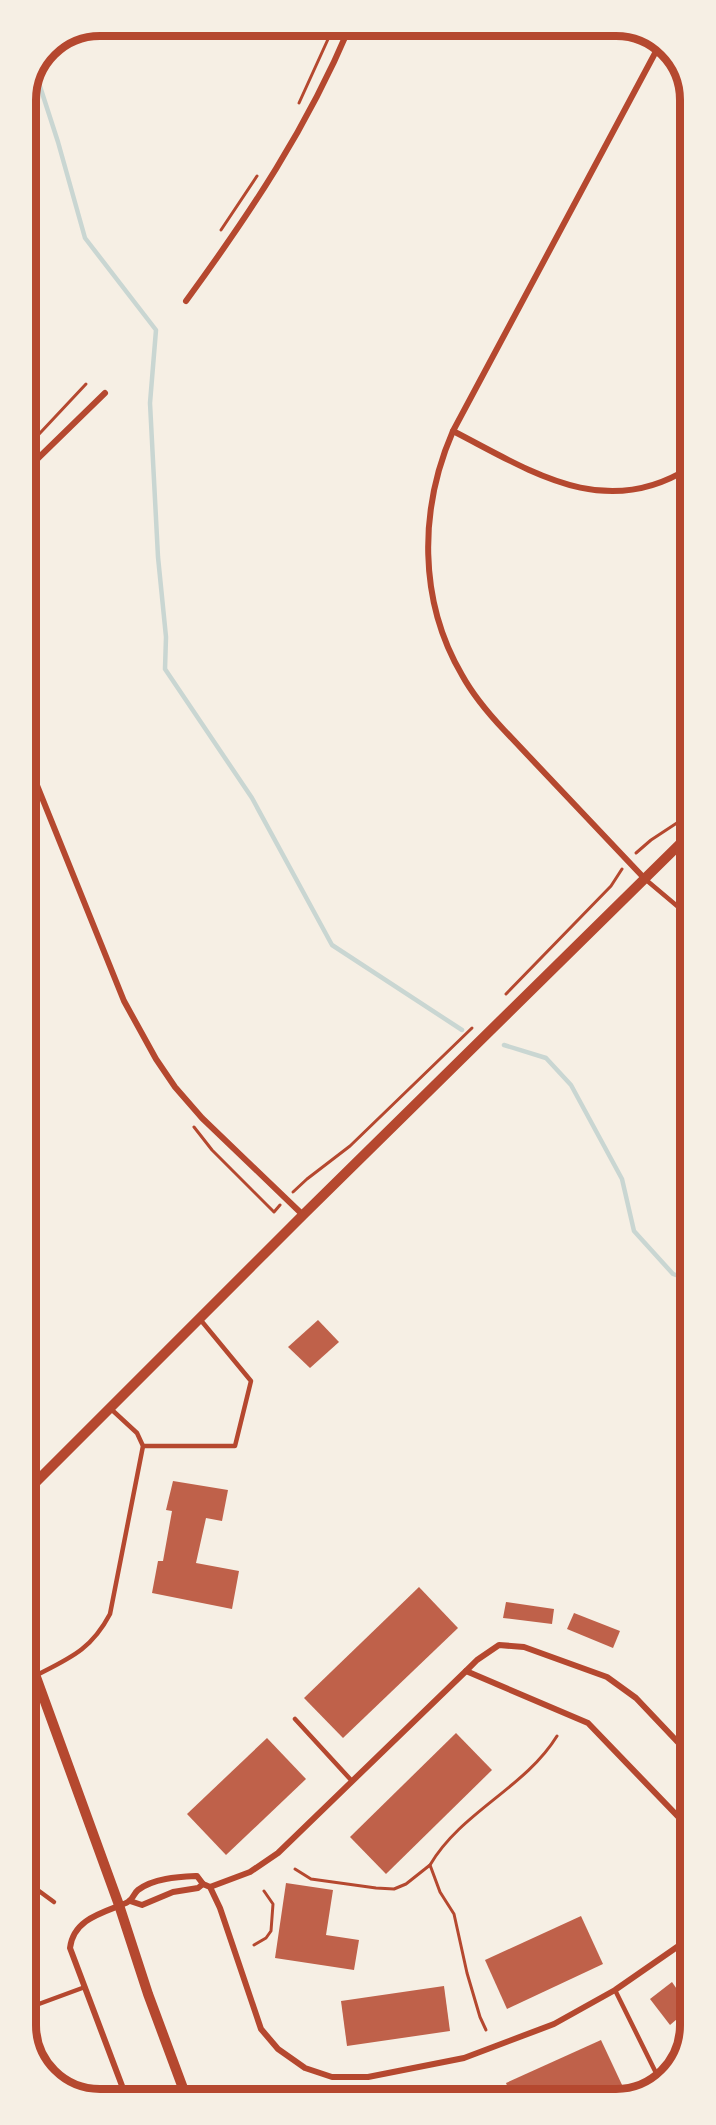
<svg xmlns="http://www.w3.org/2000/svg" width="716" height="2125" font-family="'PT Sans Narrow',sans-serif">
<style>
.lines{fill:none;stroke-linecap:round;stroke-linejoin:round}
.stream{stroke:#c9d6d2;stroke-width:4.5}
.building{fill:#bf614a}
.path{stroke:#b5482f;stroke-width:3}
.service{stroke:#b5482f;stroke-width:4.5}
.minor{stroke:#b5482f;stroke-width:6}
.tertiary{stroke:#b5482f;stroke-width:10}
.rim{fill:none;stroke:#b5482f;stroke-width:8}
</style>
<rect width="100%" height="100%" fill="#f6efe4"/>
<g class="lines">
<!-- stream -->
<g class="stream">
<polyline points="36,74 58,142 85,238 156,330 150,403 158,557 166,637 165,669 252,798 332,945 462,1030"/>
<polyline points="504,1045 546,1058 571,1085 622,1179 634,1231 673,1274 690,1280"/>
</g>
</g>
<!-- building -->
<g class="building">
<polygon points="318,1320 339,1342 310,1368 288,1347"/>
<polygon points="173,1481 228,1490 222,1521 206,1518 196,1563 239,1571 232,1609 152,1593 158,1561 163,1561 172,1511 166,1510"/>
<polygon points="419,1587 458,1628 343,1738 304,1698"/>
<polygon points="506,1602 554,1609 552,1624 503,1618"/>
<polygon points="574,1613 620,1631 613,1648 567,1629"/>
<polygon points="456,1733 492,1770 386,1874 350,1837"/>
<polygon points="267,1738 306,1779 226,1855 187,1814"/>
<polygon points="286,1883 333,1890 326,1935 359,1940 354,1970 275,1958"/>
<polygon points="581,1916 603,1964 507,2009 485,1960"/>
<polygon points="672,1982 690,2008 670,2025 650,1999"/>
<polygon points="444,1986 450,2031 347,2046 341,2001"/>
<polygon points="601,2040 623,2087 601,2097 512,2098 506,2083"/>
</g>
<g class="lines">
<!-- path -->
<g class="path">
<polyline points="299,103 334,26"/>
<polyline points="221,230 257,176"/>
<polyline points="26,448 86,384"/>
<polyline points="636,853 651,840 689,815"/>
<polyline points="506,994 611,886 622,869"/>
<polyline points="194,1127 212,1150 274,1212 280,1205"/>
<polyline points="293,1192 307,1179 350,1146 472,1028"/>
<path d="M430,1865C461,1812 525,1788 557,1736"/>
<polyline points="295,1869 311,1879 376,1888 394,1889 406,1884 430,1865 440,1892 454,1914 467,1973 480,2017 486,2030"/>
<polyline points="254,1945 266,1938 271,1931 273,1904 264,1891"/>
</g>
<!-- service -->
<g class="service">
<polyline points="645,879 689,916"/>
<polyline points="143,1446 235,1446 251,1381 199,1318"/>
<path d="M35,1676C70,1658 91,1650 110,1614L143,1446L137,1433L111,1409"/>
<polyline points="295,1719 351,1780"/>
<polyline points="28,1893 39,1891 54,1902"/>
<polyline points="615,1990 660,2081"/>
<polyline points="28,2008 85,1987"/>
<polyline points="28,2027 44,2070"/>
</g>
<!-- minor -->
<g class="minor">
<path d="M186,301C251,212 307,128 350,26"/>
<path d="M453,431C529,470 604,522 689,468"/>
<polyline points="26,470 105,393"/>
<polyline points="26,758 124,1001 156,1059 175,1087 202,1118 303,1215"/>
<path d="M645,879L504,730C488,713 473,695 462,675C418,600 419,509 453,431L661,42"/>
<polyline points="466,1671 588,1723 690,1829"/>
<polyline points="210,1887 250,1872 278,1853 466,1671 477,1660 499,1645 524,1647 607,1677 636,1698 690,1755"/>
<polyline points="130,1901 142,1905 173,1892 198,1888 203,1884"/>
<path d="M127,2099L70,1948C73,1923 95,1915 116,1907C120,1905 126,1904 129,1901C133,1899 134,1893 138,1890C154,1878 178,1877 197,1876L203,1884L210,1887L220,1908L261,2029L278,2049L305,2068L332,2077H368L464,2058L554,2024L615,1990L690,1938"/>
</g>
<!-- tertiary -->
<g class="tertiary">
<polyline points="27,1491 303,1215 689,835"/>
<polyline points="28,1655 119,1905 148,1994 187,2099"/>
</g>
</g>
<!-- crop -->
<path d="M0 0H716V2125H0ZM100 36H616A64 64 0 0 1 680 100V2025A64 64 0 0 1 616 2089H100A64 64 0 0 1 36 2025V100A64 64 0 0 1 100 36Z" fill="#f6efe4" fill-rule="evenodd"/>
<path class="rim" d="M100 36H616A64 64 0 0 1 680 100V2025A64 64 0 0 1 616 2089H100A64 64 0 0 1 36 2025V100A64 64 0 0 1 100 36Z"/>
</svg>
